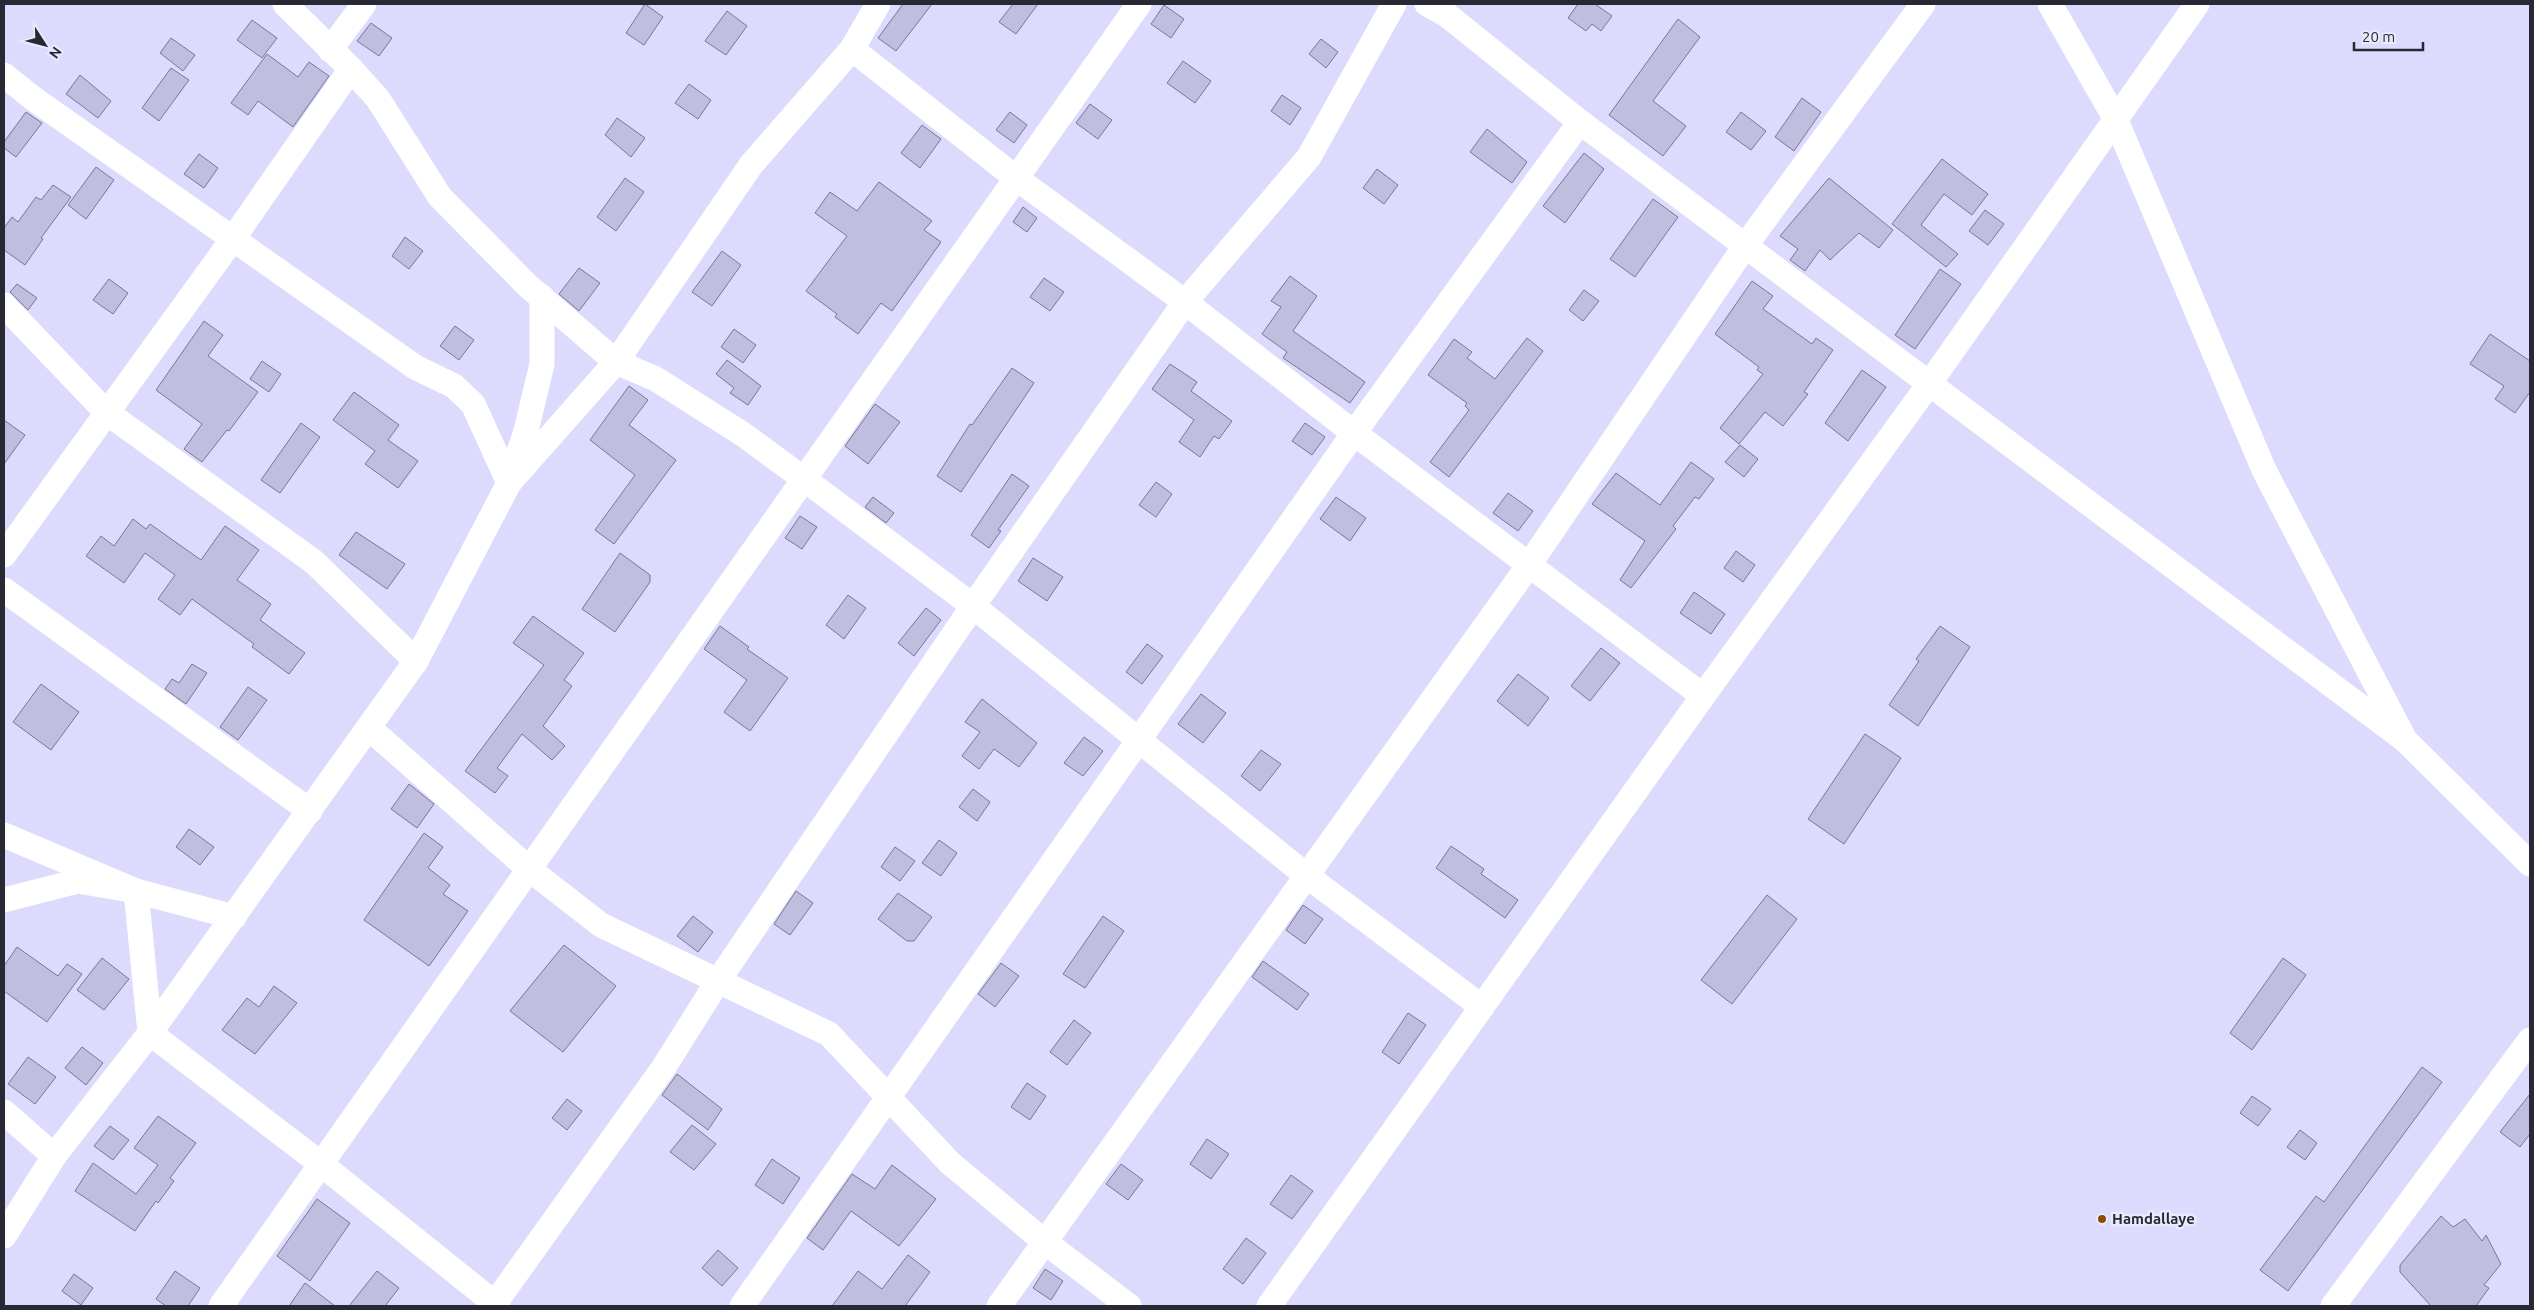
<svg xmlns="http://www.w3.org/2000/svg" width="2534" height="1310" font-family="Ubuntu,sans-serif">
<style>
.building{fill:#c0bedf;stroke:#797796}
.lines{fill:none;stroke-linecap:round;stroke-linejoin:round}
.minor{stroke:#fff;stroke-width:25}
.poi-dot{fill:#874f02;stroke:#eaeafe;stroke-width:2}
.labels{text-anchor:middle;stroke-width:5;stroke-linejoin:round;paint-order:stroke}
.poi-label{font-size:15px;font-weight:bold;fill:#292835;stroke:#eaeafe;text-anchor:start}
</style>
<rect width="100%" height="100%" fill="#dcdbfd"/>
<!-- building -->
<g class="building">
<polygon points="645,4 663,17 644,45 626,33"/>
<polygon points="903,4 932,4 896,51 878,38"/>
<polygon points="1013,4 1038,4 1016,34 999,22"/>
<polygon points="1578,4 1595,4 1612,16 1601,31 1592,24 1586,31 1568,18"/>
<polygon points="1164,5 1184,19 1171,38 1151,24"/>
<polygon points="727,11 747,26 726,55 705,41"/>
<polygon points="1678,19 1700,37 1653,101 1686,126 1663,156 1609,115"/>
<polygon points="252,20 277,38 262,58 237,40"/>
<polygon points="371,23 392,38 379,56 357,41"/>
<polygon points="171,38 195,55 183,71 160,53"/>
<polygon points="1321,39 1338,52 1326,68 1309,54"/>
<polygon points="267,54 298,77 309,62 329,76 293,127 258,101 248,115 231,103"/>
<polygon points="1183,61 1211,81 1195,103 1167,83"/>
<polygon points="171,68 189,80 159,121 142,108"/>
<polygon points="80,75 111,101 98,118 66,94"/>
<polygon points="689,84 711,100 698,119 675,103"/>
<polygon points="1282,95 1301,108 1290,125 1271,111"/>
<polygon points="1802,98 1821,112 1794,151 1775,137"/>
<polygon points="1090,104 1112,120 1098,139 1076,123"/>
<polygon points="26,112 42,123 16,157 4,148 4,142"/>
<polygon points="1010,112 1027,125 1014,143 996,130"/>
<polygon points="1741,112 1766,131 1751,150 1726,132"/>
<polygon points="617,118 645,138 631,157 605,135"/>
<polygon points="922,125 941,139 920,168 901,153"/>
<polygon points="1487,129 1527,162 1512,183 1470,152"/>
<polygon points="1584,153 1604,169 1565,223 1543,206"/>
<polygon points="199,154 218,168 204,188 184,174"/>
<polygon points="1942,159 1988,194 1972,215 1944,194 1921,225 1958,254 1946,267 1892,224"/>
<polygon points="96,167 114,180 86,219 68,205"/>
<polygon points="1377,169 1398,185 1384,204 1363,188"/>
<polygon points="625,178 644,192 616,231 597,217"/>
<polygon points="1829,178 1893,230 1879,248 1859,233 1830,260 1820,250 1805,271 1790,260 1798,249 1780,236"/>
<polygon points="879,182 932,221 924,230 941,242 892,311 881,303 858,334 835,317 837,314 806,291 847,236 815,213 830,192 857,211"/>
<polygon points="53,185 71,197 41,238 43,239 25,265 4,250 4,228 12,217 18,222 36,197 41,200"/>
<polygon points="1653,199 1678,217 1635,277 1610,259"/>
<polygon points="1023,207 1037,218 1027,232 1013,222"/>
<polygon points="1985,210 2004,224 1988,245 1969,231"/>
<polygon points="405,237 423,251 409,269 392,256"/>
<polygon points="722,251 741,265 712,306 692,292"/>
<polygon points="579,268 600,283 579,311 559,294"/>
<polygon points="1940,269 1961,284 1915,349 1895,335"/>
<polygon points="1290,276 1317,296 1293,331 1365,382 1350,403 1283,358 1287,352 1262,334 1281,307 1271,301"/>
<polygon points="1044,278 1064,292 1050,311 1030,297"/>
<polygon points="109,279 128,293 113,314 93,300"/>
<polygon points="1752,281 1773,296 1763,309 1812,344 1816,338 1833,350 1804,392 1808,394 1783,426 1765,412 1739,444 1720,428 1763,374 1757,370 1759,367 1715,334"/>
<polygon points="17,284 37,298 28,310 10,292"/>
<polygon points="1584,290 1599,301 1583,321 1569,310"/>
<polygon points="204,321 223,335 208,356 258,392 229,431 227,430 202,462 184,449 202,424 156,390"/>
<polygon points="455,326 474,340 459,360 440,346"/>
<polygon points="734,329 756,345 743,363 721,347"/>
<polygon points="2490,334 2530,361 2530,392 2515,413 2495,399 2504,386 2470,364"/>
<polygon points="1527,338 1543,351 1449,477 1430,462 1469,410 1465,406 1467,403 1428,375 1454,339 1472,352 1467,358 1495,379"/>
<polygon points="727,360 761,386 748,405 730,393 734,388 716,374"/>
<polygon points="262,361 281,374 269,392 250,379"/>
<polygon points="1170,364 1197,382 1191,391 1232,421 1219,439 1214,436 1200,457 1179,442 1194,420 1152,389"/>
<polygon points="1012,368 1034,383 961,492 937,476 970,424 972,425"/>
<polygon points="1862,370 1886,387 1848,441 1825,423"/>
<polygon points="629,386 648,400 629,425 676,460 614,544 595,530 635,475 590,440"/>
<polygon points="354,392 399,425 388,440 418,461 398,488 365,464 375,451 333,420"/>
<polygon points="875,404 900,422 868,464 845,446"/>
<polygon points="4,420 25,435 4,464"/>
<polygon points="301,423 320,437 280,493 261,480"/>
<polygon points="1305,423 1325,437 1312,455 1292,441"/>
<polygon points="1740,445 1758,459 1744,477 1725,462"/>
<polygon points="1691,462 1714,479 1699,499 1695,497 1673,526 1676,529 1631,588 1620,580 1645,541 1592,504 1616,473 1660,505"/>
<polygon points="1012,474 1029,486 998,530 1001,531 989,548 971,535"/>
<polygon points="1156,482 1172,494 1156,517 1139,505"/>
<polygon points="1508,493 1533,511 1518,531 1493,513"/>
<polygon points="873,497 894,513 886,523 865,507"/>
<polygon points="1336,497 1366,518 1350,541 1320,519"/>
<polygon points="800,516 817,527 802,549 785,538"/>
<polygon points="133,519 146,529 150,524 201,560 225,526 259,550 237,580 271,604 260,620 305,653 289,674 252,647 254,644 192,599 180,615 158,599 175,575 145,553 124,583 86,556 101,536 114,546"/>
<polygon points="356,532 405,564 387,589 339,555"/>
<polygon points="1736,551 1755,565 1743,582 1724,568"/>
<polygon points="620,553 650,575 650,582 615,632 582,609"/>
<polygon points="1033,558 1063,577 1047,601 1018,581"/>
<polygon points="1694,592 1725,614 1711,634 1680,613"/>
<polygon points="848,595 866,608 844,639 826,625"/>
<polygon points="926,608 941,620 914,656 898,643"/>
<polygon points="533,616 584,653 564,680 572,686 543,726 565,746 552,760 522,734 497,768 508,776 495,793 465,771 544,665 513,643"/>
<polygon points="720,626 749,647 747,649 788,678 750,731 724,712 747,680 704,649"/>
<polygon points="1940,626 1970,647 1918,726 1889,705 1919,661 1916,659"/>
<polygon points="1147,644 1163,656 1142,684 1126,672"/>
<polygon points="1601,648 1620,663 1590,701 1571,686"/>
<polygon points="192,664 207,673 186,704 165,689 172,679 179,683"/>
<polygon points="1518,674 1549,698 1528,726 1497,701"/>
<polygon points="41,684 79,712 51,750 13,722"/>
<polygon points="248,687 267,700 238,740 220,727"/>
<polygon points="1201,694 1226,713 1203,743 1178,724"/>
<polygon points="982,699 1037,743 1019,767 994,749 979,769 962,756 980,732 965,722"/>
<polygon points="1865,734 1901,758 1844,844 1808,819"/>
<polygon points="1084,737 1103,751 1083,776 1064,763"/>
<polygon points="1261,750 1281,764 1260,791 1241,776"/>
<polygon points="409,784 434,804 417,828 391,809"/>
<polygon points="973,789 990,802 977,821 959,807"/>
<polygon points="189,829 214,847 200,865 176,847"/>
<polygon points="424,833 443,847 428,868 450,885 443,894 468,911 429,966 364,920"/>
<polygon points="939,840 957,853 941,876 922,863"/>
<polygon points="1451,846 1484,869 1481,874 1518,900 1505,918 1436,868"/>
<polygon points="895,847 915,861 900,881 881,867"/>
<polygon points="796,891 813,903 790,935 774,924"/>
<polygon points="898,893 932,917 914,941 907,941 878,919"/>
<polygon points="1767,895 1797,919 1732,1004 1701,980"/>
<polygon points="1303,905 1323,919 1305,944 1286,930"/>
<polygon points="693,916 713,932 698,952 677,936"/>
<polygon points="1103,916 1124,931 1085,988 1063,974"/>
<polygon points="564,945 616,986 563,1052 510,1011"/>
<polygon points="17,947 58,976 67,964 82,974 47,1022 4,991 4,966"/>
<polygon points="102,958 129,979 104,1010 77,990"/>
<polygon points="2283,958 2306,975 2252,1050 2230,1033"/>
<polygon points="1263,961 1309,994 1297,1010 1252,977"/>
<polygon points="1001,963 1019,976 995,1007 978,994"/>
<polygon points="274,986 297,1003 255,1054 222,1030 247,998 259,1007"/>
<polygon points="1408,1013 1426,1025 1399,1064 1382,1052"/>
<polygon points="1074,1020 1091,1033 1067,1065 1050,1052"/>
<polygon points="82,1047 103,1063 86,1085 65,1068"/>
<polygon points="28,1057 56,1077 35,1104 8,1084"/>
<polygon points="2422,1067 2442,1082 2288,1291 2260,1270 2316,1196 2324,1202"/>
<polygon points="677,1074 722,1109 708,1130 662,1095"/>
<polygon points="1027,1083 1046,1096 1030,1120 1011,1107"/>
<polygon points="2530,1094 2530,1134 2520,1147 2500,1132"/>
<polygon points="2252,1096 2271,1109 2258,1126 2240,1113"/>
<polygon points="567,1099 582,1111 567,1130 552,1118"/>
<polygon points="158,1116 196,1143 170,1178 174,1181 158,1203 156,1201 135,1231 75,1191 93,1163 136,1194 158,1165 134,1148"/>
<polygon points="692,1125 716,1144 694,1170 670,1152"/>
<polygon points="110,1126 129,1140 113,1160 94,1146"/>
<polygon points="2300,1130 2317,1143 2305,1160 2287,1147"/>
<polygon points="1207,1139 1229,1154 1211,1179 1190,1164"/>
<polygon points="772,1159 800,1178 783,1204 755,1185"/>
<polygon points="1121,1164 1143,1180 1128,1200 1106,1184"/>
<polygon points="892,1165 936,1199 899,1246 851,1211 823,1250 807,1238 852,1174 875,1189"/>
<polygon points="1291,1175 1313,1191 1292,1219 1270,1204"/>
<polygon points="317,1199 350,1223 310,1281 277,1256"/>
<polygon points="2441,1216 2453,1227 2465,1219 2482,1241 2486,1235 2501,1264 2484,1285 2489,1288 2476,1306 2431,1306 2400,1272 2400,1265"/>
<polygon points="1246,1238 1266,1253 1243,1284 1223,1269"/>
<polygon points="718,1250 738,1268 722,1286 702,1268"/>
<polygon points="908,1255 930,1272 905,1306 832,1306 858,1271 882,1289"/>
<polygon points="1045,1269 1063,1281 1051,1300 1033,1288"/>
<polygon points="175,1271 200,1288 188,1306 166,1306 156,1299"/>
<polygon points="377,1271 399,1288 385,1306 349,1306"/>
<polygon points="74,1274 93,1288 81,1305 62,1291"/>
<polygon points="305,1283 335,1306 289,1306"/>
</g>
<g class="lines">
<!-- minor -->
<g class="minor">
<polyline points="285,4 351,69 378,99 440,197 528,286 616,362 656,379 744,435 804,479 973,606 1307,876 1482,1007"/>
<polyline points="1427,4 1447,15 1580,122 2405,740"/>
<polyline points="2050,4 2115,118 2264,470 2405,740 2530,864"/>
<polyline points="852,49 1016,178 1185,302 1354,433 1703,696"/>
<polyline points="330,50 364,4"/>
<polyline points="4,75 34,99 415,367 454,386 473,404 509,483"/>
<polyline points="4,305 106,412 314,562 416,661"/>
<polyline points="512,473 526,431 542,364 542,297"/>
<polyline points="4,555 232,240 351,69"/>
<polyline points="4,590 310,811"/>
<polyline points="369,728 529,869 601,925 829,1034 950,1163 1045,1242 1129,1306"/>
<polyline points="4,835 136,891 234,917"/>
<polyline points="4,900 78,881 136,891 150,1033 321,1164 498,1306"/>
<polyline points="4,1112 54,1156"/>
<polyline points="4,1236 54,1156 150,1033 416,661 509,483 616,362 751,165 852,49 878,4"/>
<polyline points="221,1306 1139,4"/>
<polyline points="493,1306 664,1067 718,981 973,606 1185,302 1309,157 1394,4"/>
<polyline points="742,1306 1354,433 1580,122"/>
<polyline points="999,1306 1529,565 1745,246 1923,4"/>
<polyline points="1269,1306 1703,696 1929,384 2197,4"/>
<polyline points="2333,1306 2530,1040"/>
</g>
</g>
<!-- markers -->
<circle class="poi-dot" cx="2102" cy="1219" r="5"/>
<g class="labels">
<!-- poi labels -->
<g class="poi-label">
<text x="2112" y="1224">Hamdallaye</text>
</g>
</g>
<!-- border -->
<rect width="2534" height="1310" fill="none" stroke="#292835" stroke-width="10"/>
<!-- north arrow -->
<g transform="translate(45 45) rotate(126)" stroke="#eaeafe" stroke-width="4" paint-order="stroke">
<path d="M0-4L9 19L0 12L-9 19Z" fill="#292835"/>
<text y="-8" font-size="14" font-weight="bold" text-anchor="middle" fill="#292835">N</text>
</g>
<!-- scale -->
<path d="M2354 42v8h69v-8" fill="none" stroke="#292835" stroke-width="2.5"/>
<text x="2362" y="42" font-size="15" fill="#292835" stroke="#eaeafe" stroke-width="4" paint-order="stroke">20 m</text>
</svg>
